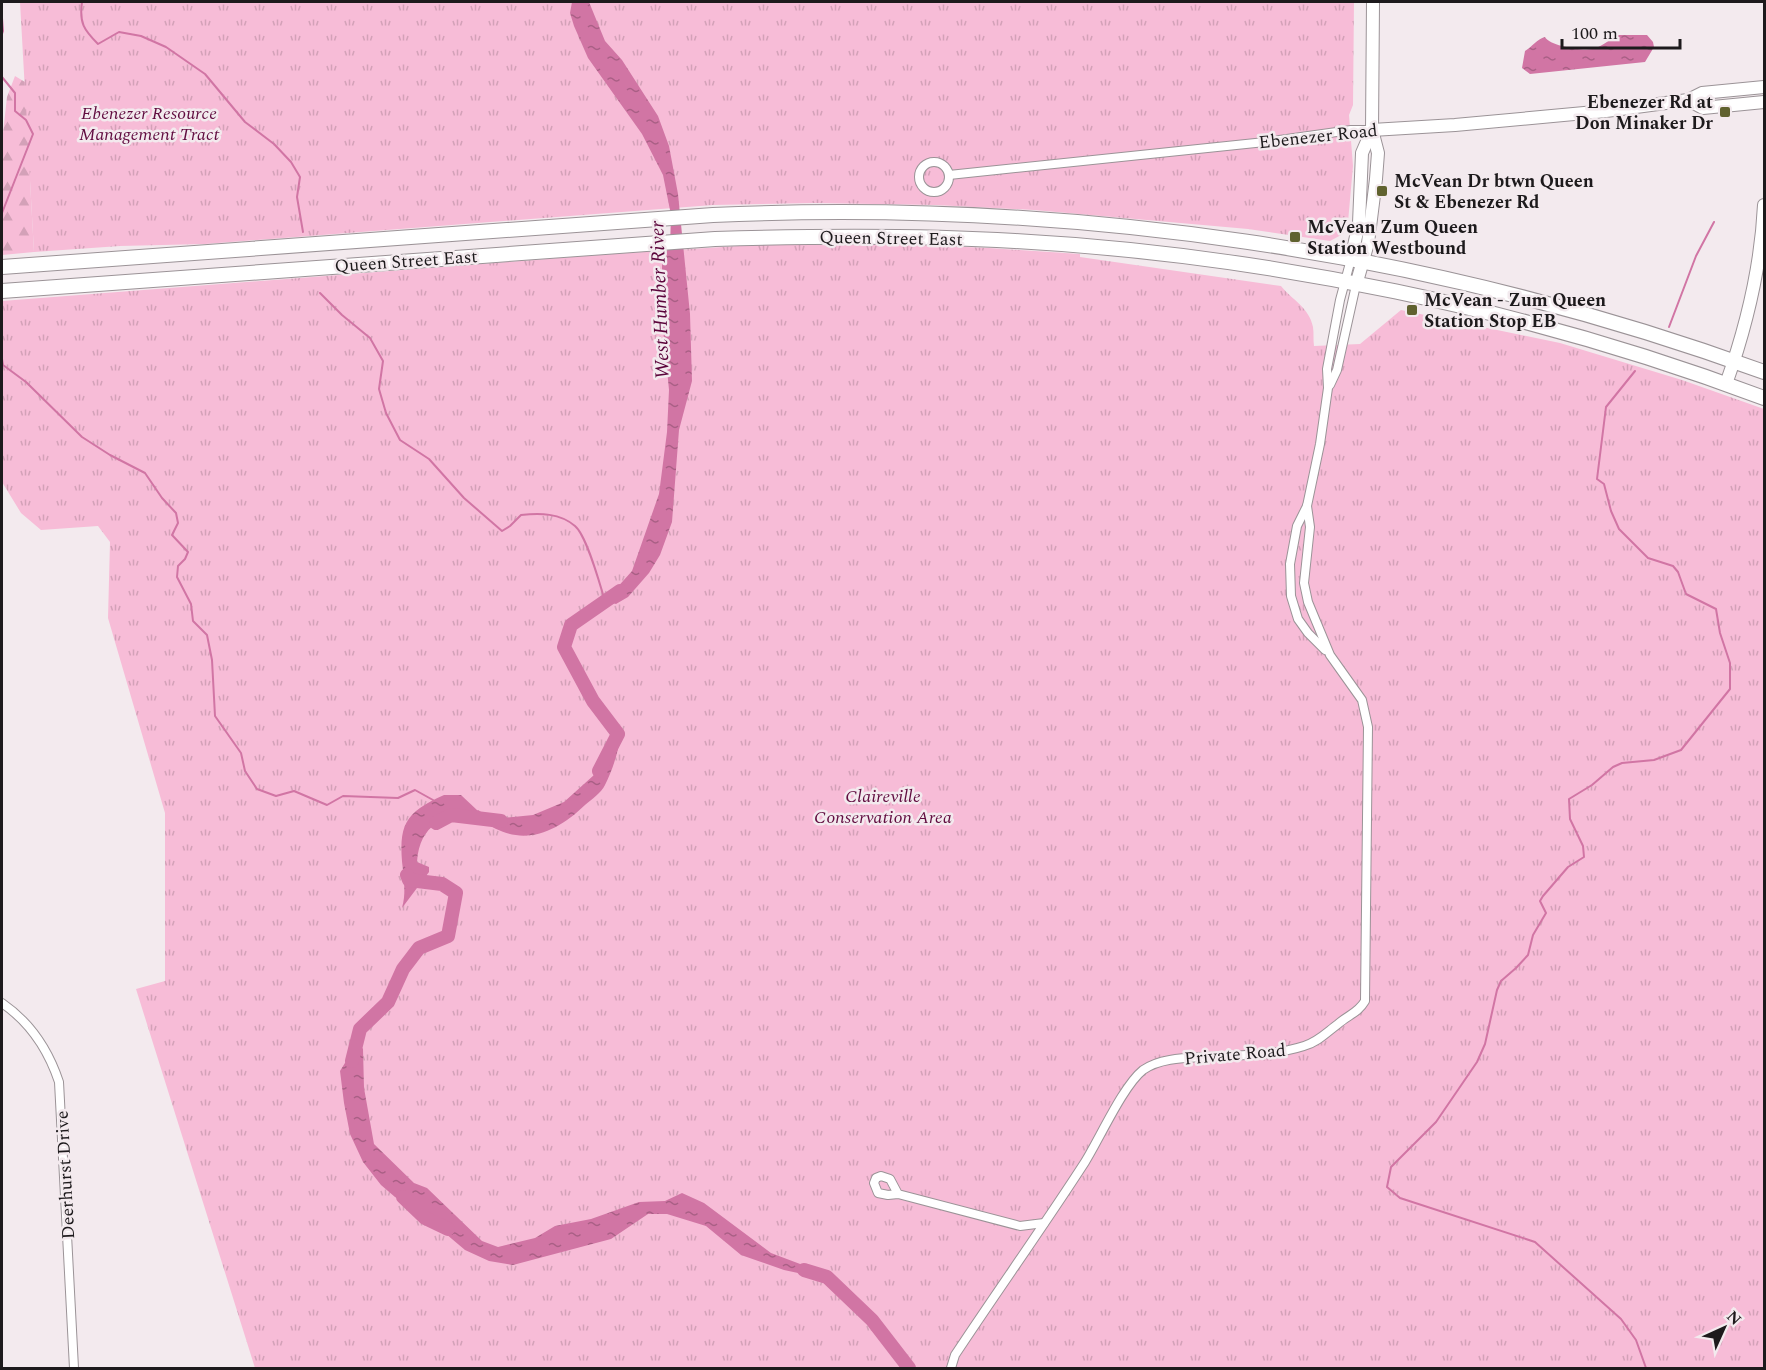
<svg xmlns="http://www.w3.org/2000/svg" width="1766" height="1370" font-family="Spectral,serif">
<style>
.forest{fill:url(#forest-firs)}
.park{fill:url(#park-tufts)}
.water{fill:url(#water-ripples)}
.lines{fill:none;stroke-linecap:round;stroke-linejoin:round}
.stream{stroke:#d175a4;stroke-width:2}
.river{stroke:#d175a4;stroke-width:14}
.street-casing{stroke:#9b9397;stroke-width:10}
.secondary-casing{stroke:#9b9397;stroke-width:14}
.primary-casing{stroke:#9b9397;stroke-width:16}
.street{stroke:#fff;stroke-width:8}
.secondary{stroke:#fff;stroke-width:12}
.primary{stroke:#fff;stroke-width:14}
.poi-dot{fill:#60622f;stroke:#f3eaee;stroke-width:2}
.labels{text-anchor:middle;stroke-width:5;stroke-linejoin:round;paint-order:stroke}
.poi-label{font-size:18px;font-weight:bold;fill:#1d1a1c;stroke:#f3eaee;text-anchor:start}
.park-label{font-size:18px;font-style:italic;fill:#610c40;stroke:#f3eaee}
.street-label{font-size:18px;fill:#1d1a1c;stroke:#f3eaee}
.water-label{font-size:20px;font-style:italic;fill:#5b043b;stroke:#f3eaee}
</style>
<defs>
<pattern id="forest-firs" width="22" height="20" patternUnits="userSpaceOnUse" patternTransform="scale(1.5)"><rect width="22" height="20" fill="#f7bcd7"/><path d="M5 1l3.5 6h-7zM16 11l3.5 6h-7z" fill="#d3a1b8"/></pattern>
<pattern id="park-tufts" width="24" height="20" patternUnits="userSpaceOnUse" patternTransform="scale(1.5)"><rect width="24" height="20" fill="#f7bcd7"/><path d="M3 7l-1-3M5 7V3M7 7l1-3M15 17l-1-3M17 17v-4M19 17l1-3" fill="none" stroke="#d3a1b8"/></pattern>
<pattern id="water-ripples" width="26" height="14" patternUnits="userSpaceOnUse" patternTransform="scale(1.5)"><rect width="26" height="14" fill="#d175a4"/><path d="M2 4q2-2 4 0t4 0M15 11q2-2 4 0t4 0" fill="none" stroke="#a95f85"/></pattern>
</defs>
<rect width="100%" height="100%" fill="#f3eaee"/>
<!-- forest -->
<polygon class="forest" points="15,76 30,85 30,181 34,252 2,255 2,142 7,97"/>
<!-- park -->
<g class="park">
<polygon points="20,2 1354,2 1353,105 1349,115 1353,166 1348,222 1343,234 1330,241 1248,229 1034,210 935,205 814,203 713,205 205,244 120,246 34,252"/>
<path d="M895,244L989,248L1080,254V257L1281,286C1292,300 1309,307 1313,327C1314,333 1313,340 1314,346L1360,344L1401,310L1560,343L1682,380L1764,409V1368H255L136,989L165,981V813L108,618L110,542L98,526L41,530L21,513L2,482V301L597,255L754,245Z"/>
</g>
<!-- water -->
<g class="water">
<polygon points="572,2 589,2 605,41 622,60 658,116 669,146 678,194 690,314 692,381 679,430 672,522 660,555 649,573 628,597 616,604 605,601 632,571 659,494 667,432 669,390 662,318 662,257 670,247 671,215 663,175 642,134 588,58 574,26 570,13"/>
<path d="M1618,35H1647L1653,42L1654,47L1645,62L1530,74L1522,68L1525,51C1532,47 1537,39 1545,37C1550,46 1581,51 1592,49C1600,48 1610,39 1618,35Z"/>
<path d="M617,727L621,732C619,750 613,769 605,785C601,793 592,799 585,805C554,835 518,849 481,819L482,814L503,818L533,815L564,802L594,775L608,754Z"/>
<path d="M444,795H461L478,811C444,816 420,823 417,862L429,867V872L402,908C406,894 404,883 403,870C398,825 404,813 444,795Z"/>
<polygon points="358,1042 363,1049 364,1088 374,1144 414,1183 427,1188 482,1241 498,1247 535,1238 555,1226 591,1219 639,1202 665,1201 682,1193 704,1203 771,1253 816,1270 821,1275 812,1276 784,1270 741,1255 706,1226 667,1214 648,1214 611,1239 513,1265 489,1261 465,1250 420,1212 395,1197 381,1185 363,1162 350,1134 344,1103 340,1071"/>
</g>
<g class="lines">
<!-- stream -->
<g class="stream">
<path d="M82,2C79,23 84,30 98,44L119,32L141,36L166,47L205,74L245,122L274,144L291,162L300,177L297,197L303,232"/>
<polyline points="2,18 3,31 2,34"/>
<polyline points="2,77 15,93 15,111 26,120 33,134 2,213"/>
<path d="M320,293L342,315L370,338L383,361L379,389L386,413L400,440L429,459L464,498L502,531L510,526L521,515C540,513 560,513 575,526C587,536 600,585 605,601"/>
<polyline points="1669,327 1696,256 1714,222"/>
<polyline points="2,359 3,365 26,382 82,437 110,455 145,473 162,498 176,513 178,523 172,535 188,552 185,559 178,566 177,577 191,604 193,621 207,635 212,660 215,716 241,753 245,771 257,789 276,796 294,791 327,805 343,796 398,798 415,790 433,800"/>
<polyline points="1635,371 1606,407 1597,479 1604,484 1611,511 1619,529 1648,558 1673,566 1678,572 1686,594 1716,609 1720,633 1730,663 1730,689 1681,750 1654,760 1622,763 1613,767 1592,785 1569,799 1570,819 1583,846 1584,857 1568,867 1543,896 1540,901 1546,913 1533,935 1528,955 1516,968 1501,981 1497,990 1485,1044 1477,1062 1436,1122 1391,1167 1387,1187 1400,1198 1535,1242 1621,1319 1636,1340 1646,1368"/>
<polyline points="478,811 482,814"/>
</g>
<!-- river -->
<g class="river">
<polyline points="599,771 618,734 593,701 564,647 571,625 620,591"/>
<polyline points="436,823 451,815 501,821"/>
<polyline points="352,1061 360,1029 388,1002 403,969 419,948 448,936 456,893 442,884 409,880 407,875"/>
<polyline points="403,1197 425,1218 448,1229"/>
<polyline points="804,1270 827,1277 872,1320 909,1368"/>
</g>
<!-- street casing -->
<g class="street-casing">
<g id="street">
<circle cx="934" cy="177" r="15"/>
<polyline points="949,175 1265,142 1351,130 1372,130"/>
<polyline points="1330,385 1337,370 1356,285"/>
<polyline points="1325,650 1308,633 1298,619 1291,596 1290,564 1297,526 1307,506 1320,444 1328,388 1327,369 1340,300 1351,259"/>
<path d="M2,1003C31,1023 48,1049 59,1082L74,1368"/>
<polyline points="898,1194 888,1195 878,1193 874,1183 876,1178 881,1176 890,1179 898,1194 1020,1226 1044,1223"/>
<path d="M951,1368L955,1355C998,1290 1043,1227 1085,1162C1100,1138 1123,1086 1143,1070C1160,1058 1185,1058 1205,1057C1237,1055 1273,1056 1304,1046C1318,1042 1327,1032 1338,1024C1348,1015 1358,1013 1365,1001L1368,727L1362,700L1330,655L1308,602L1304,583L1310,527L1307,506"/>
</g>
</g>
<!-- secondary casing -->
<g class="secondary-casing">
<g id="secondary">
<polyline points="1688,100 1703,108 1764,102"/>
<polyline points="1372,130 1455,125 1606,111 1688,100 1702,93 1764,87"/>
<polyline points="1351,259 1359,223 1362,153 1372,130"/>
<polyline points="1356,285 1368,243 1376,179 1378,153 1372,130 1373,2"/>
<path d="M1726,384C1747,325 1761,267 1764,205"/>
</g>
</g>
<!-- primary casing -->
<g class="primary-casing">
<g id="primary">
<path d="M2,267L713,215C1070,199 1429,250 1764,372"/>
<path d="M2,291L715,239C815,236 915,235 1015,241C1267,255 1528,309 1764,398"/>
</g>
</g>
<!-- street -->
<use href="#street" class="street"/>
<!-- secondary -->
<use href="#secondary" class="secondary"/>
<!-- primary -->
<use href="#primary" class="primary"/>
</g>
<!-- markers -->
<g class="poi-dot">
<rect x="1719" y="106" width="12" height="12" rx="3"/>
<rect x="1376" y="185" width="12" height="12" rx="3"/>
<rect x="1289" y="231" width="12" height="12" rx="3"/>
<rect x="1406" y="304" width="12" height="12" rx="3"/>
</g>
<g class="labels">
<!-- poi labels -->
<g class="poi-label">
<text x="1713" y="108" text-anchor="end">Ebenezer Rd at<tspan x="1713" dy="21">Don Minaker Dr</tspan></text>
<text x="1394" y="187">McVean Dr btwn Queen<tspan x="1394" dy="21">St &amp; Ebenezer Rd</tspan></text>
<text x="1307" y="233">McVean Zum Queen<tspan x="1307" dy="21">Station Westbound</tspan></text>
<text x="1424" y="306">McVean - Zum Queen<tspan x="1424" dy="21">Station Stop EB</tspan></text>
</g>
<!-- park labels -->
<g class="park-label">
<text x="149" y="119">Ebenezer Resource<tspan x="149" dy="21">Management Tract</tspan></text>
<text x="883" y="802">Claireville<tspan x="883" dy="21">Conservation Area</tspan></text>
</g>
<!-- street labels -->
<g class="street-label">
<text transform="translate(1318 136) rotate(-6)" y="6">Ebenezer Road</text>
<text transform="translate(891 238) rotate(1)" y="6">Queen Street East</text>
<text transform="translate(406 261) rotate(-4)" y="6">Queen Street East</text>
<text transform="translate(1235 1054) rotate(-5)" y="6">Private Road</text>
<text transform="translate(65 1175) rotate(-93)" y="6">Deerhurst Drive</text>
</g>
<!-- water labels -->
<g class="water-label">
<text transform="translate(659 300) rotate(-92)" y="7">West Humber River</text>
</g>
</g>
<!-- border -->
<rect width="1766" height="1370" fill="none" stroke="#1d1a1c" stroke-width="6"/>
<!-- north arrow -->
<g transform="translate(1724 1328) rotate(45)" stroke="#f3eaee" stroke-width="4.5" paint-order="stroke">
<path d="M0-4.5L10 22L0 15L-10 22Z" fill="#1d1a1c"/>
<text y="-9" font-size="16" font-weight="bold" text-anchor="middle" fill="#1d1a1c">N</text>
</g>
<!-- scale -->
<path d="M1562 39v9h118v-9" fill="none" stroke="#1d1a1c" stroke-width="3"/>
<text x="1571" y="39" font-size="18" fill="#1d1a1c" stroke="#f3eaee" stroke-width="4.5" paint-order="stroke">100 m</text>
</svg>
